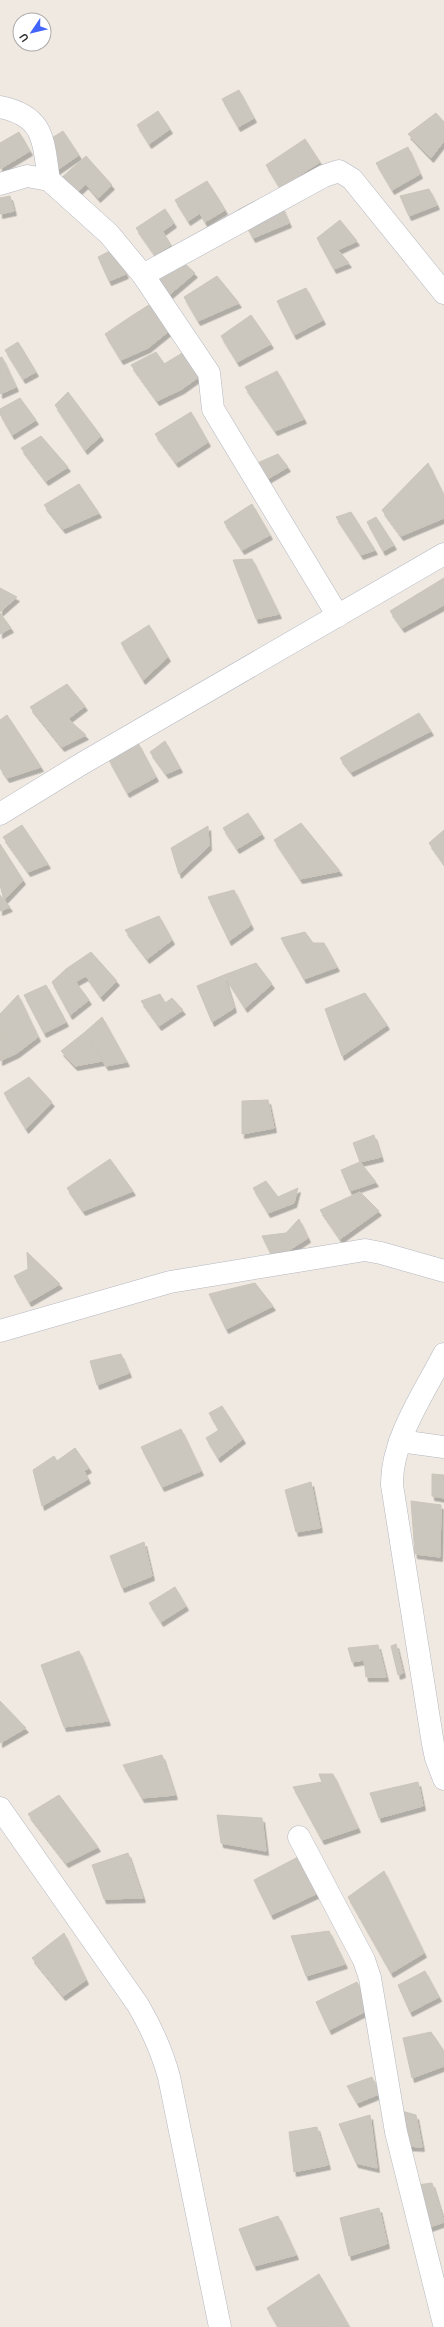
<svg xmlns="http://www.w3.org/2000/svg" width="444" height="2327" font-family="'Space Grotesk',sans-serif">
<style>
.building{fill:#cbc7bf;stroke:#cbc5ba;filter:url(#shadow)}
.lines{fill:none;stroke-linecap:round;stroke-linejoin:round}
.minor-casing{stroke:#b4b7c1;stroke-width:23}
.minor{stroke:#fff;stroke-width:22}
</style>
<defs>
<filter id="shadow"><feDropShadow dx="2.5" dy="4.5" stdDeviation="0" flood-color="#0004"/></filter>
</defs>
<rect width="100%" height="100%" fill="#efe9e1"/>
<!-- building -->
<g class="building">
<polygon points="239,90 254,118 238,127 222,99"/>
<polygon points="158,111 170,129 149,144 137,125"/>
<polygon points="436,113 444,122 444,141 431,158 408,134"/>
<polygon points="63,131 79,155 57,170 47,141"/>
<polygon points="19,132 30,151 0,169 0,143"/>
<polygon points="305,139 320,162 280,188 266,165"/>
<polygon points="408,147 420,174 392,190 376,163"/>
<polygon points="86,156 112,185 98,198 86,184 73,196 59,180"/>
<polygon points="207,181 218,198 198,210 200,213 188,221 175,200"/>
<polygon points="429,189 437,205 409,216 400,196"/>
<polygon points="275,191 289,223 253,238 238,210"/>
<polygon points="10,196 14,211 0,214 0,198"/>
<polygon points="218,198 225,210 205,222 198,210"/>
<polygon points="165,209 174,223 163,231 159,226 171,245 155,255 136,228"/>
<polygon points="340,220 357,241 338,250 349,263 334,269 317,238"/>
<polygon points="114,249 126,274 109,281 98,257"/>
<polygon points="182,261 195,273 169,295 149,272"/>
<polygon points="217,276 239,303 198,321 184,297"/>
<polygon points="306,288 323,320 294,335 277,301"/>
<polygon points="152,303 169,331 148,348 130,317"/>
<polygon points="251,315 271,344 237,362 221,336"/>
<polygon points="130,317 148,348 121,360 105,334"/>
<polygon points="18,342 36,372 23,379 5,350"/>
<polygon points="156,352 182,389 157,401 131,365"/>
<polygon points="184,352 200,376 182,389 164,364"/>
<polygon points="2,357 16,387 0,394 0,358"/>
<polygon points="277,371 304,419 275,431 245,387"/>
<polygon points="68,392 101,436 85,450 55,405"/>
<polygon points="20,398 36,420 12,435 0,414 0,409"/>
<polygon points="191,412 208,442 176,463 155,434"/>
<polygon points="41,436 68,467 46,481 21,448"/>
<polygon points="278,454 288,467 264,481 248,467"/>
<polygon points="428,463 444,496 444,518 401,536 382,510"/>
<polygon points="79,484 99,513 63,529 44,505"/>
<polygon points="252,504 270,535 242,550 224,522"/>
<polygon points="351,512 375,550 361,555 336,517"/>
<polygon points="376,517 394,545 383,551 367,522"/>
<polygon points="252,559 279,614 256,619 233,560"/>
<polygon points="444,578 444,605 402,628 390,611"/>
<polygon points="0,588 17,597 0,612"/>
<polygon points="0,613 11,628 0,634"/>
<polygon points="149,625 168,657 143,680 121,643"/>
<polygon points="67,684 85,706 68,719 86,735 62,747 30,707"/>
<polygon points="419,713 431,731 351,772 340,758"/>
<polygon points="7,715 41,767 7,778 0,768 0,720"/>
<polygon points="165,741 180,768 166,774 150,752"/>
<polygon points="138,743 156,777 127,793 109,760"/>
<polygon points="248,813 262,834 237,849 223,828"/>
<polygon points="301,823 340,871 300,879 274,840"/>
<polygon points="22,825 48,864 28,872 3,837"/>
<polygon points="208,826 209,846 179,874 171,848"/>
<polygon points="444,830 444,864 429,843"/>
<polygon points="0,844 23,880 4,900 0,885"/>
<polygon points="234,890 251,925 229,941 208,897"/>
<polygon points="0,895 10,907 0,911"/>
<polygon points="159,916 172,940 147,959 125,930"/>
<polygon points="305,932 313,943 324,943 337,967 304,979 281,938"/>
<polygon points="91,952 117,981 101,997 86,976 75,982 66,969"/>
<polygon points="256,963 272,984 245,1008 224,975"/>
<polygon points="66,969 89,1000 70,1015 52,982"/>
<polygon points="224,975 234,1008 212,1022 197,986"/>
<polygon points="46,985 66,1022 44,1033 24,995"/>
<polygon points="365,993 387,1025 342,1056 325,1009"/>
<polygon points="160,994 165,1003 172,998 183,1010 159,1026 141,1001"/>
<polygon points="18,995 38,1037 17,1053 0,1028 0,1014"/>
<polygon points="102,1017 127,1062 106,1066 85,1032"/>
<polygon points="0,1028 17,1053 0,1061"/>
<polygon points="85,1032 102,1061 75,1066 61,1051"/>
<polygon points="29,1077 52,1102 26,1129 4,1093"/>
<polygon points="268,1100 274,1128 242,1134 242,1101"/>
<polygon points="374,1135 381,1157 360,1162 353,1143"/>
<polygon points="110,1159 133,1191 83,1211 67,1188"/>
<polygon points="360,1162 376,1182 350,1191 341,1170"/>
<polygon points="266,1181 278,1197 298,1188 294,1203 268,1213 253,1188"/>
<polygon points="360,1192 379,1211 340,1239 320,1210"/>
<polygon points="299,1219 308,1238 274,1260 262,1236 286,1233"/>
<polygon points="27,1252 60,1284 29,1302 14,1276 28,1269"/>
<polygon points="255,1283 273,1306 226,1329 209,1294"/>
<polygon points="121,1354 129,1373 97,1385 90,1361"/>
<polygon points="222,1406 243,1439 218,1458 206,1438 219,1430 209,1413"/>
<polygon points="181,1429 201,1471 162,1487 141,1447"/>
<polygon points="75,1448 89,1468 84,1471 88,1479 42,1506 33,1470 54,1456 57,1461"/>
<polygon points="432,1474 444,1475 444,1498 432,1496"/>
<polygon points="311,1482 320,1528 296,1532 285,1490"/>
<polygon points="411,1501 441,1505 440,1557 415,1554"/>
<polygon points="144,1542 152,1576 122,1588 110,1556"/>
<polygon points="175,1587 186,1606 161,1622 149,1603"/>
<polygon points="396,1644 403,1673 398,1675 391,1646"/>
<polygon points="378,1645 386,1677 366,1677 364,1660 352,1662 348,1648"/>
<polygon points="79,1651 108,1721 64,1727 41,1665"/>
<polygon points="0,1701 26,1728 0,1743"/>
<polygon points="162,1755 175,1795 142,1798 123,1765"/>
<polygon points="319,1774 333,1774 358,1828 322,1840 293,1787 322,1782"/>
<polygon points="418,1782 423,1806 379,1818 370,1793"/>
<polygon points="59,1795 98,1847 66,1863 28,1814"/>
<polygon points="217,1815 262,1818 266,1851 221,1843"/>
<polygon points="128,1853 143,1898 104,1899 92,1865"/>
<polygon points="300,1856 318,1893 271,1915 254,1880"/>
<polygon points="384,1871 424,1953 391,1973 348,1897"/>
<polygon points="329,1931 345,1964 306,1976 291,1936"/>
<polygon points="64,1933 86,1980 63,1996 32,1958"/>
<polygon points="425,1971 439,1997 410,2012 398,1985"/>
<polygon points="357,1982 370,2009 329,2030 316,2002"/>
<polygon points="431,2032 444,2051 444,2066 412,2078 403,2038"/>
<polygon points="372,2077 379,2094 357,2103 347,2086"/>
<polygon points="398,2110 416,2115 422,2147 405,2146"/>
<polygon points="370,2115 377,2168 356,2163 339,2124"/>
<polygon points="317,2127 328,2165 294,2172 289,2132"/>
<polygon points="432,2183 444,2222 427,2228 417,2185"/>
<polygon points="379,2208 387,2244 349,2256 340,2218"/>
<polygon points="278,2216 296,2255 254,2266 239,2229"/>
<polygon points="319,2274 349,2326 278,2327 267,2308"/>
</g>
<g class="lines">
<!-- minor casing -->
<g class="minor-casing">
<g id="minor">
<path d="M0,107C45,116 43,141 49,180"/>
<polyline points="0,184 27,176 49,180 109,234 143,275 209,373 213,409 338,616"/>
<polyline points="143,275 324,176 339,171 352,179 444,293"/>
<polyline points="0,814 83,763 444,554"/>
<polyline points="0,1331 170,1282 365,1250 381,1253 444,1271"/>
<path d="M444,1354C424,1393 391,1440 392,1485L433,1744L436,1758L444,1779"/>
<polyline points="400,1441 444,1447"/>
<path d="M0,1808L138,2005C152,2029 162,2051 169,2077L220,2327"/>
<polyline points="299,1837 364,1960 370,1978 396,2132 444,2324"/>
</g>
</g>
<!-- minor -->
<use href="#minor" class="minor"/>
</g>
<!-- north arrow -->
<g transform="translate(32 32) rotate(235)"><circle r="19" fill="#ffffff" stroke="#ababab"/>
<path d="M0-3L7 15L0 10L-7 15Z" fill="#4264fb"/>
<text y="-6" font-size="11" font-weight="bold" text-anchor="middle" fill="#2e2e2e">U</text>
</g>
</svg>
